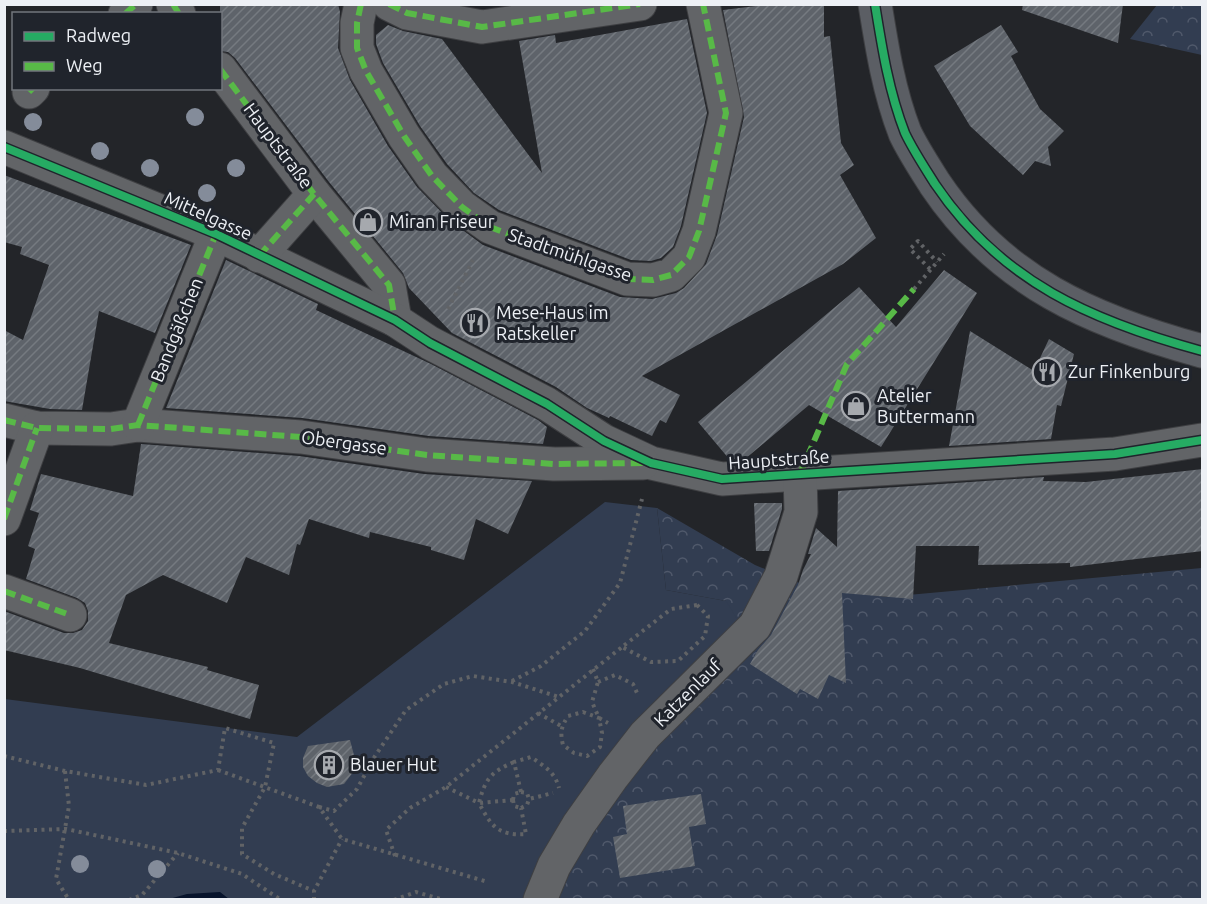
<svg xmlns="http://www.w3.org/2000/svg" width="1207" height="904" font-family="Ubuntu,sans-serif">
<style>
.forest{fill:url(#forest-crowns)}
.park{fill:#323d51}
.water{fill:#08142c}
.building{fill:url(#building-hatch)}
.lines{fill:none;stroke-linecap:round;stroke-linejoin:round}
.street-casing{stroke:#3e3f42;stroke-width:35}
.secondary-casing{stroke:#3e3f42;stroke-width:35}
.path{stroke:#616366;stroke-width:4;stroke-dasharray:3 4.5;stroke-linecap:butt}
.street{stroke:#626467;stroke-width:33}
.secondary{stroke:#5b5e64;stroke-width:33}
.quiet{stroke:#58b947;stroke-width:6;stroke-dasharray:12 6;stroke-linecap:butt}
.cycleway-casing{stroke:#20242c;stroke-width:11}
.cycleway{stroke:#26ab63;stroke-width:8}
.tree{fill:#848c9a}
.labels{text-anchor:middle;stroke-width:6;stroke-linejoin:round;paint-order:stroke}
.street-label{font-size:18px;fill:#edf0f5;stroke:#20242c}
.poi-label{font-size:18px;fill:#edf0f5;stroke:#20242c;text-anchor:start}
</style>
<defs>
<pattern id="forest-crowns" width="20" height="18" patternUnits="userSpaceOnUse" patternTransform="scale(1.5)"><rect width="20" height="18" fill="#323d51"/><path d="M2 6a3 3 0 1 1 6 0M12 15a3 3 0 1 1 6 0" fill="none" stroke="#50596b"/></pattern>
<pattern id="building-hatch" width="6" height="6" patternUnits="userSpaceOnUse" patternTransform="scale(1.5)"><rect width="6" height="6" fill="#5e636a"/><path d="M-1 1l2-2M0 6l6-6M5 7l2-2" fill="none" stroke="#757a80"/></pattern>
</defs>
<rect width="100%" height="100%" fill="#232529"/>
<!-- forest -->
<g class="forest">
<polygon points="1157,5 1202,5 1202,55 1130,39"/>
<polygon points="657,508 755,565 802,584 886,597 1202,568 1202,899 534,900 726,601 666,590"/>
</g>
<!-- park -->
<polygon class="park" points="605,502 657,508 666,590 726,601 739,622 534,899 5,900 5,699 297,737"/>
<!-- water -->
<polygon class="water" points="220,892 229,899 169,899 187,894"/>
<!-- building -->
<g class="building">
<polygon points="220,4 338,4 340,12 338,48 350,80 388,146 417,187 449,220 483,245 620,297 652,299 676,293 684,288 706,264 717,235 744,117 723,10 771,4 824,4 824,37 830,36 841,143 854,165 840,175 876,238 843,264 642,376 680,395 666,423 660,420 652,436 610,416 609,418 587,408 556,387 452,333 409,288 403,273 329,182 235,58 228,52 220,51"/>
<polygon points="1023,4 1123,4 1118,43 1022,10"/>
<polygon points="687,19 707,113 681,226 673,247 661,258 651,261 631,260 499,210 474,193 447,164 420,126 383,63 376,44 376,35 388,25 403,31 442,39 542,173 519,41 555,35 556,43"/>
<polygon points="1001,25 1018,52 1011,56 1040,109 1064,131 1048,147 1051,166 1035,161 1023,175 970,126 934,66"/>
<polygon points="4,175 191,245 155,333 99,311 82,410 50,409 4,401 4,330 23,340 49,265 20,254 22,247 4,242"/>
<polygon points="226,260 318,304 316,310 431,364 538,420 547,427 543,444 429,436 302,418 166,408"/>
<polygon points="944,270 977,293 881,447 809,405 745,459 730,460 698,422 859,287 896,327"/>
<polygon points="970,331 1034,371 1049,339 1074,354 1061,406 1057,405 1051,439 949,446"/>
<polygon points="141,444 299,456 424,474 532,481 508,534 476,519 464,560 431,550 431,547 370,532 369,538 309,519 300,545 297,544 289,575 246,557 227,603 163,575 126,595 109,643 184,661 208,667 207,670 259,685 250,719 80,668 4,650 4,611 64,633 73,633 82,630 88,621 88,611 85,603 77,598 26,579 35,549 28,546 39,513 30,510 41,474 133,496"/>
<polygon points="1203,469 1203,551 1070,567 1070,563 978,565 979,546 916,546 913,599 842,593 846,683 829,675 818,699 800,689 797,694 750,664 758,650 771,635 798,585 803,570 811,554 808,554 816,528 837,547 838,491 1044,477 1043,481 1086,482"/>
<polygon points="754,503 782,503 782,509 769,551 756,551"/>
<polygon points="350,740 356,763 354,771 344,784 327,787 317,783 308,776 303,767 303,758 308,746"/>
<polygon points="701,794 706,824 689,827 695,866 620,878 613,837 627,834 623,806"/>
</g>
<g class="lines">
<!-- street casing -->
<g class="street-casing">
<g id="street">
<polyline points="173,4 179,14"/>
<polyline points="361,4 357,23 357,48 366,71 404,136 432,176 462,207 490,227 627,279 653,280 671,275 689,257 699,231 726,113 703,4"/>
<polyline points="389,4 407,13 482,27 640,4"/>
<polyline points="125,14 136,4"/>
<polyline points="220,69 314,194 389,285 395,320"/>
<polyline points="29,92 33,88"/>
<polyline points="4,147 216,234 395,320 430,343 547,404 604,441 651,463 722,479 1115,454 1202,440"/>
<polyline points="259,256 314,194"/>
<polyline points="4,420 37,428 111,429 138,425 301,437 427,455 554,464 643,463"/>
<polyline points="138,425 216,234"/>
<polyline points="4,519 37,428"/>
<polyline points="4,591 70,615"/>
<polyline points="540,900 554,866 579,824 613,776 645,735 755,626 781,576 801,512 800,474"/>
</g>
</g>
<!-- secondary casing -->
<g class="secondary-casing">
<path id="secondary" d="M875,4C882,48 889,92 905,133C913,150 925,168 935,184C1001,282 1092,321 1202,351"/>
</g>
<!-- path -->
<g class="path">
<polyline points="930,269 910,249 918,241 937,262"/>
<polyline points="914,289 944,254"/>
<polyline points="448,309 473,260"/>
<polygon points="697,605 708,616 705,636 678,661 651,662 622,647 671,609"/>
<polyline points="593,669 598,682 592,702 599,718 608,723"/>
<polyline points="512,681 541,666 585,631 620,583 642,499"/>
<polyline points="598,682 615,675 633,684 637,693"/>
<path d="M583,712L599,718L602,733L600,747L587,756L574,753L563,745C560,733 561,727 568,716Z"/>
<polyline points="538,713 561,726"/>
<polyline points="4,756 65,771 146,785 218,770 225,728 274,743 265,787 242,828 242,854 274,874 314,891"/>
<polyline points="218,770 319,807 342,839 488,882"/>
<polyline points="65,771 69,806 56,879 69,900"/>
<path d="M446,787L479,803C485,779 491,772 514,762"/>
<path d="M521,792L514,762L531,757C544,766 555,772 559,788"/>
<polyline points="521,792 527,793 529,799"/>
<path d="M513,800L479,803C491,826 498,836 526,834L521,808"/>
<polyline points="513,800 514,806 521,808"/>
<polyline points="513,800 514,794 521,792"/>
<polyline points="319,807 334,811 357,789 375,756 406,710 444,684 473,676 512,682 559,697"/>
<polyline points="521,808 527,805 529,799 553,793"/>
<polyline points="4,831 66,829 178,853 242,874 281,900"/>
<polyline points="395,856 386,830 410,808 446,787 622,647"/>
<polyline points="129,900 142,895 178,853"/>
<polyline points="314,900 314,891 342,839"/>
<polyline points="394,900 416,892 444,900"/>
</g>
<!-- street -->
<use href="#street" class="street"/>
<!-- secondary -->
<use href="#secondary" class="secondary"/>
<!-- quiet -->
<g class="quiet">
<polyline points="173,4 179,14"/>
<polyline points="361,4 357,23 357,48 366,71 404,136 432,176 462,207 490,227 627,279 653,280 671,275 689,257 699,231 726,113 703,4"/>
<polyline points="389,4 407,13 482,27 640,4"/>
<polyline points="125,14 136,4"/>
<polyline points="220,69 314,194 389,285 395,320"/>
<polyline points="29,92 33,88"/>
<polyline points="259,256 314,194"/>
<polyline points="4,420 37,428 111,429 138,425 301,437 427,455 554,464 645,463"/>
<polyline points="138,425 216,234"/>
<polyline points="800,474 847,364 914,289"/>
<polyline points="4,519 37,428"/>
<polyline points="4,591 70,615"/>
</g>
<!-- cycleway casing -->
<g class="cycleway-casing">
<g id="cycleway">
<path d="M875,4C882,48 889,92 905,133C913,150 925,168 935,184C1001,282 1092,321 1202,351"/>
<polyline points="4,147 216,234 395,320 430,343 547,404 604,441 651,463 722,479 1115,454 1202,440"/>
</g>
</g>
<!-- cycleway -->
<use href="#cycleway" class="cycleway"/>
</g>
<!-- trees -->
<g class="tree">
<circle cx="195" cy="117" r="9"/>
<circle cx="33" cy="122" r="9"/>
<circle cx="100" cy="151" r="9"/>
<circle cx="150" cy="168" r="9"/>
<circle cx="236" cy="168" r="9"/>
<circle cx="207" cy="193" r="9"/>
<circle cx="80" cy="864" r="9"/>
<circle cx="157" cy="869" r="9"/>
</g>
<!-- icons -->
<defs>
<g id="shop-ring" transform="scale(1.5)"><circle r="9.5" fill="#20242c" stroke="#a6a9ae" stroke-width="1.5"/><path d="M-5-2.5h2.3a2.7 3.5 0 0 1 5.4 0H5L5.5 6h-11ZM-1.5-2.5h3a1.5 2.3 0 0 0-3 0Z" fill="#a6a9ae"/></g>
<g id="restaurant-ring" transform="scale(1.5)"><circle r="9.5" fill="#20242c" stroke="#a6a9ae" stroke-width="1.5"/><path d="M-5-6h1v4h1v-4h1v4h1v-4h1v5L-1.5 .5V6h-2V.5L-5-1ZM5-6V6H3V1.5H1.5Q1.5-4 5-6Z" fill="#a6a9ae"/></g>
<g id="building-ring" transform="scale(1.5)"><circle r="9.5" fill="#20242c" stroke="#a6a9ae" stroke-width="1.5"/><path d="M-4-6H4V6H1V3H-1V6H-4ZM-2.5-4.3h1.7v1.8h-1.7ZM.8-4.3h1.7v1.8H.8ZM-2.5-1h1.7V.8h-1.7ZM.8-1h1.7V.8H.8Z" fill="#a6a9ae"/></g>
</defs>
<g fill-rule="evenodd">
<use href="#shop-ring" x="368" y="222"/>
<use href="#restaurant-ring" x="475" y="323"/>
<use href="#restaurant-ring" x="1047" y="372"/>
<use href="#shop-ring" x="856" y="406"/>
<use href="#building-ring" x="329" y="765"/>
</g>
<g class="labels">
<!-- street labels -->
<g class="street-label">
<text transform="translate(278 146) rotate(53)" y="6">Hauptstraße</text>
<text transform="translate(208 216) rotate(24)" y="6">Mittelgasse</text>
<text transform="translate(570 255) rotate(19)" y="6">Stadtmühlgasse</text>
<text transform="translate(177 330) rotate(-68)" y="6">Bandgäßchen</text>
<text transform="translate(344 443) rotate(8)" y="6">Obergasse</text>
<text transform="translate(779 460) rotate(-4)" y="6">Hauptstraße</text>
<text transform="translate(688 693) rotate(-45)" y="6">Katzenlauf</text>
</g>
<!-- poi labels -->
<g class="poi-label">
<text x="389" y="228">Miran Friseur</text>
<text x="496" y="319">Mese-Haus im<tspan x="496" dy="21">Ratskeller</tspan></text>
<text x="1068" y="378">Zur Finkenburg</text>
<text x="877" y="402">Atelier<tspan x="877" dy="21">Buttermann</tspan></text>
<text x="350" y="771">Blauer Hut</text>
</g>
</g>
<!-- border -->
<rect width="1207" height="904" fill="none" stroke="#edf0f5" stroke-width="12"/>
<!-- legend -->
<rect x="12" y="12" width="210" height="78" fill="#20242c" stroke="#72767c" stroke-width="1.5"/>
<rect x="24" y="32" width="30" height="9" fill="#26ab63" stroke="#72767c" stroke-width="1.5"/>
<text x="66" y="42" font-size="18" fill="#edf0f5">Radweg</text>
<rect x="24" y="62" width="30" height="9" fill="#58b947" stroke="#72767c" stroke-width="1.5"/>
<text x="66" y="72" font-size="18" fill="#edf0f5">Weg</text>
</svg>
